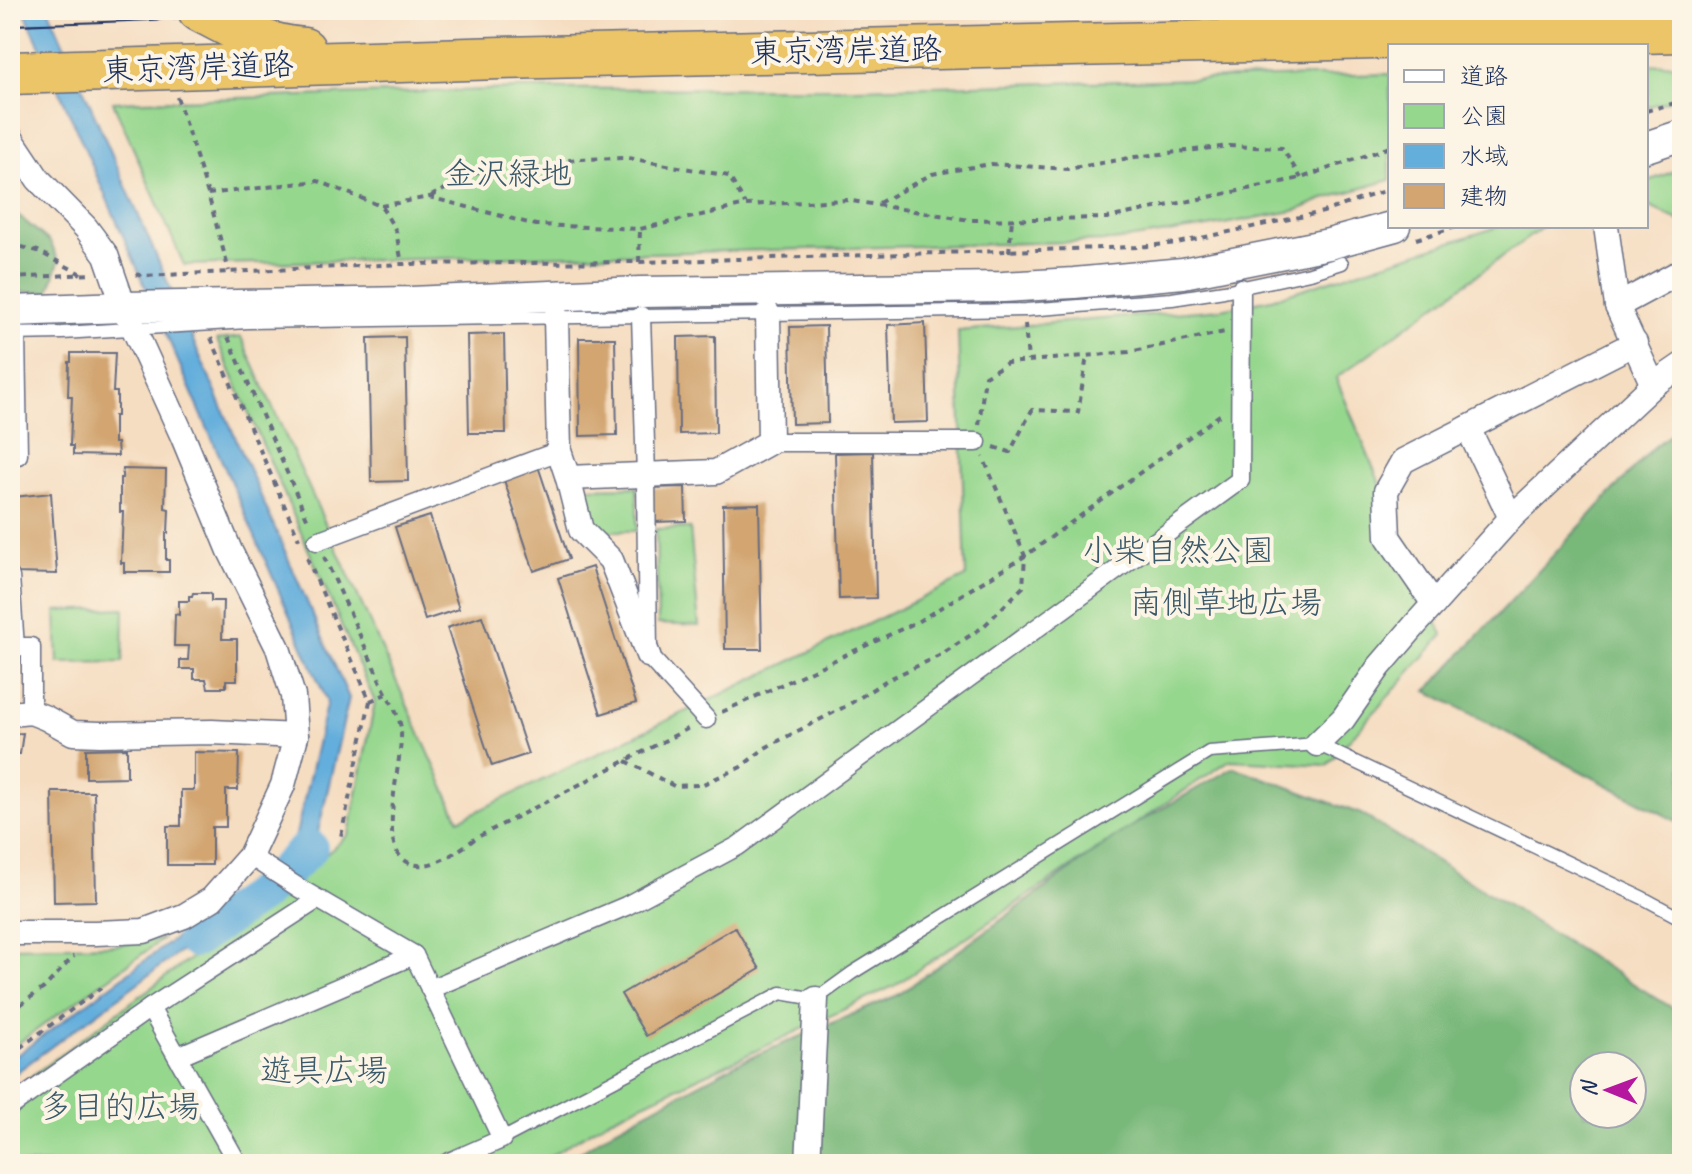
<svg xmlns="http://www.w3.org/2000/svg" width="1692" height="1174" font-family="Caveat,'Klee One',sans-serif">
<style>
.green{fill:#96d78e;stroke:#588376;stroke-width:2}
.forest{fill:#78b879;stroke:#4a746c;stroke-width:2;fill-rule:evenodd}
.water{fill:#64aedc;stroke:#406e9d;stroke-width:2}
.lines{fill:none;stroke-linecap:round;stroke-linejoin:round}
.river{stroke:#64aedc;stroke-width:38}
.building{fill:#d2a571}
.service-casing{stroke:#676c81;stroke-width:15}
.pedestrian-casing{stroke:#676c81;stroke-width:21}
.minor-casing{stroke:#676c81;stroke-width:27}
.tertiary-casing{stroke:#676c81;stroke-width:33}
.trunk-casing{stroke:#676c81;stroke-width:45}
.path{stroke:#676c81;stroke-width:4;stroke-dasharray:6 6;stroke-linecap:butt}
.service{stroke:#fff;stroke-width:12}
.pedestrian{stroke:#fff;stroke-width:18}
.minor{stroke:#fff;stroke-width:24}
.tertiary{stroke:#fff;stroke-width:30}
.trunk{stroke:#ecc569;stroke-width:42}
.tram{stroke:#1b2f5e;stroke-width:2}
.labels{text-anchor:middle;stroke-width:8;stroke-linejoin:round;paint-order:stroke}
.street-label{font-size:32px;fill:#1b2f5e;stroke:#fcf5e5}
.park-label{font-size:32px;fill:#3a596a;stroke:#fcf5e5}
</style>
<rect width="100%" height="100%" fill="#fcf5e5"/>
<filter id="ink" filterUnits="userSpaceOnUse"><feTurbulence type="fractalNoise" baseFrequency=".0125" numOctaves="2"/><feDisplacementMap in="SourceGraphic" scale="16" xChannelSelector="R" yChannelSelector="G"/><feConvolveMatrix kernelMatrix="1 2 1 2 8 2 1 2 1" color-interpolation-filters="sRGB"/></filter>
<filter id="wash" filterUnits="userSpaceOnUse"><feTurbulence type="fractalNoise" baseFrequency=".006" numOctaves="4" result="noise"/><feDisplacementMap in="SourceGraphic" scale="32" xChannelSelector="R" yChannelSelector="G"/><feGaussianBlur stdDeviation="1.8" result="paint"/><feColorMatrix in="noise" values="0 0 0 0 0 0 0 0 0 0 0 0 0 0 0 0 0 1.4 0 .05"/><feComposite in="paint" operator="in"/></filter>
<g filter="url(#wash)">
<rect width="100%" height="100%" fill="#f5ddc1"/>
<!-- green -->
<g class="green">
<polygon points="1682,64 1682,97 1646,107 1646,65"/>
<polygon points="1390,74 1390,180 1321,200 1298,210 1208,227 1113,241 184,265 113,102 517,89 856,88"/>
<polygon points="1682,168 1682,222 1646,205 1646,182"/>
<polygon points="1501,226 1544,226 1336,378 1443,635 1327,765 1230,760 894,986 610,1119 537,1164 10,1164 10,1092 302,876 349,834 375,702 217,340 241,337 459,820 966,577 958,331 1221,309 1271,299"/>
<polygon points="637,487 637,531 593,531 578,488"/>
<polygon points="690,528 699,626 658,624 656,529"/>
<polygon points="124,608 123,662 58,663 56,611"/>
<polygon points="163,939 10,1049 10,947 116,945"/>
</g>
<!-- forest -->
<g class="forest">
<polygon points="10,205 20,217 50,242 59,261 49,292 10,292"/>
<polygon points="1682,425 1682,824 1427,691 1654,447"/>
<path d="M1234,767L1361,814L1682,1014V1164H562L615,1129L738,1063L898,995L1122,832ZM1584,1066H1632V1114H1584Z"/>
</g>
<!-- water -->
<polygon class="water" points="24,10 49,10 349,698 315,845 267,888 10,1077 10,1060 257,878 293,847 327,701"/>
<g class="lines">
<!-- river -->
<polyline class="river" points="195,939 261,894 309,848"/>
</g>
<g id="blocks">
<!-- building -->
<g class="building">
<polygon points="925,323 928,422 891,423 888,325"/>
<polygon points="826,326 828,423 792,424 790,327"/>
<polygon points="504,334 506,433 469,433 467,335"/>
<polygon points="715,336 716,433 679,434 678,337"/>
<polygon points="405,337 408,481 371,482 368,338"/>
<polygon points="579,338 615,338 617,435 580,436"/>
<polygon points="71,353 115,353 113,392 117,392 117,416 114,416 114,443 117,443 118,456 73,455 73,446 70,446 72,396 68,396 69,362 71,362"/>
<polygon points="873,452 876,598 839,599 835,453"/>
<polygon points="538,466 569,559 534,571 503,477"/>
<polygon points="123,469 166,470 165,508 169,509 168,533 166,533 166,560 169,560 169,572 124,572 124,563 121,563 123,512 120,512 120,478 122,478"/>
<polygon points="685,487 686,521 651,522 650,488"/>
<polygon points="51,493 57,574 14,573 14,497"/>
<polygon points="759,504 762,649 725,649 723,505"/>
<polygon points="430,516 459,609 425,620 395,527"/>
<polygon points="592,567 636,703 601,714 558,578"/>
<polygon points="193,593 208,593 211,595 211,601 223,601 222,639 237,639 237,680 226,680 226,687 222,687 222,688 208,688 206,679 194,679 194,669 180,669 180,660 188,660 189,646 174,646 175,614 179,615 179,601 189,601 189,596 192,596"/>
<polygon points="482,616 528,754 492,766 447,628"/>
<polygon points="23,733 20,754 10,754 10,734"/>
<polygon points="127,748 127,777 86,778 86,749"/>
<polygon points="194,752 239,753 238,790 226,790 226,827 212,827 212,865 167,865 167,826 181,826 181,790 194,790"/>
<polygon points="52,792 94,792 96,901 54,902"/>
<polygon points="735,927 760,969 646,1036 621,994"/>
</g>
</g>
</g>
<g filter="url(#ink)">
<use href="#blocks" fill-opacity="0" stroke="#676c81" stroke-width="2"/>
<g class="lines">
<!-- service casing -->
<g class="service-casing">
<g id="service">
<polyline points="10,334 62,333 248,322 1026,310 1172,299 1224,291 1310,273 1342,263"/>
<polyline points="502,1139 781,993 816,999 852,973 1209,752 1317,744 1643,898 1682,919"/>
</g>
</g>
<!-- pedestrian casing -->
<g class="pedestrian-casing">
<g id="pedestrian">
<polyline points="641,316 646,475 648,655 706,719"/>
<polyline points="770,442 977,442"/>
<polyline points="10,455 18,455 16,334"/>
<polyline points="317,541 559,451"/>
<polyline points="10,577 15,647 31,647 31,712"/>
<polyline points="250,856 299,888 414,955 502,1139 445,1164"/>
<polyline points="430,989 626,906 738,846 1240,480 1241,288"/>
<polyline points="150,1008 238,1164"/>
<polyline points="178,1056 414,955"/>
<polyline points="10,1107 150,1008 318,899"/>
</g>
</g>
<!-- minor casing -->
<g class="minor-casing">
<g id="minor">
<polyline points="10,137 38,179 86,228 106,255 124,307 183,437 230,551 278,648 293,696 296,736 283,785 250,856 212,899 184,916 144,931 95,933 10,933"/>
<polyline points="1606,226 1617,306 1653,385"/>
<polyline points="1617,306 1682,271"/>
<polyline points="556,317 559,451 568,478 581,530 611,560 648,655"/>
<polyline points="1468,428 1511,518"/>
<polyline points="568,478 716,472 770,442 768,314"/>
<polyline points="1434,604 1388,537 1386,491 1403,461 1635,343"/>
<polyline points="10,714 31,712 46,718 73,733 100,734 212,732 296,736"/>
<polyline points="1317,744 1343,719 1379,667 1415,625 1511,518 1653,385 1682,365"/>
<polyline points="808,1164 816,999"/>
</g>
</g>
<!-- tertiary casing -->
<g class="tertiary-casing">
<g id="tertiary">
<polyline points="1310,40 1311,10"/>
<polyline points="1646,147 1682,135"/>
<polyline points="10,311 124,307 411,302 640,292 1003,287 1074,283 1183,273 1329,244 1395,226"/>
</g>
</g>
<!-- trunk casing -->
<g class="trunk-casing">
<g id="trunk">
<path d="M199,10C235,29 263,46 304,49"/>
<polyline points="10,73 501,58 1682,31"/>
</g>
</g>
<!-- path -->
<g class="path">
<polyline points="177,97 208,194 229,271"/>
<polyline points="1646,111 1682,101"/>
<polyline points="208,194 318,181 381,206 396,231 402,264"/>
<polyline points="431,196 483,170 578,159 628,158 729,176 745,204"/>
<polyline points="879,203 932,174 991,164 1068,169 1135,157 1229,146 1282,148 1301,178"/>
<polyline points="381,206 429,197 536,225 640,229 746,205 846,200 970,220 1107,218 1301,178 1390,147"/>
<polyline points="1416,239 1459,226"/>
<polyline points="10,244 38,251 81,274"/>
<polyline points="1009,252 1012,219"/>
<polyline points="639,262 640,229"/>
<polyline points="136,274 142,276 402,264 639,262 1137,247 1177,243 1323,212 1390,189"/>
<polyline points="10,278 92,274"/>
<polyline points="1025,324 1028,361"/>
<polyline points="228,337 309,523"/>
<polyline points="211,338 299,539"/>
<polyline points="979,425 985,376 1007,363 1129,352 1225,332"/>
<polyline points="994,447 1010,452 1032,410 1078,412 1087,356"/>
<path d="M324,557C344,599 363,642 382,685C388,697 401,718 401,730C403,760 380,833 400,856C421,880 458,851 476,838L689,728"/>
<polyline points="307,558 370,701 340,841"/>
<polyline points="370,701 386,694"/>
<polyline points="722,712 917,622 1025,556 1221,414"/>
<polyline points="626,761 674,786 701,785 741,767 765,748 848,705 887,680 939,656 983,627 1023,587 1025,556 983,457"/>
<polyline points="10,1012 44,988 74,956"/>
<polyline points="10,1055 101,988"/>
</g>
<!-- service -->
<use href="#service" class="service"/>
<!-- pedestrian -->
<use href="#pedestrian" class="pedestrian"/>
<!-- minor -->
<use href="#minor" class="minor"/>
<!-- tertiary -->
<use href="#tertiary" class="tertiary"/>
<!-- trunk -->
<use href="#trunk" class="trunk"/>
<!-- tram -->
<path class="tram" d="M10,25C91,23 174,21 255,10"/>
</g>
</g>
<g class="labels">
<!-- street labels -->
<g class="street-label">
<text transform="translate(846 50) rotate(-1)" y="11">東京湾岸道路</text>
<text transform="translate(198 67) rotate(-2)" y="11">東京湾岸道路</text>
</g>
<!-- park labels -->
<g class="park-label">
<text x="508" y="184">金沢緑地</text>
<text x="1178" y="561">小柴自然公園</text>
<text x="1226" y="613">南側草地広場</text>
<text x="324" y="1081">遊具広場</text>
<text x="120" y="1117">多目的広場</text>
</g>
</g>
<!-- margin -->
<rect width="1692" height="1174" fill="none" stroke="#fcf5e5" stroke-width="40"/>
<!-- legend -->
<rect x="1388" y="44" width="260" height="184" fill="#fcf5e5" stroke="#a2a6af" stroke-width="2"/>
<rect x="1404" y="70" width="40" height="12" fill="#ffffff" stroke="#a2a6af" stroke-width="2"/>
<text x="1460" y="84" font-size="24" fill="#1b2f5e">道路</text>
<rect x="1404" y="104" width="40" height="24" fill="#96d78e" stroke="#a2a6af" stroke-width="2"/>
<text x="1460" y="124" font-size="24" fill="#1b2f5e">公園</text>
<rect x="1404" y="144" width="40" height="24" fill="#64aedc" stroke="#a2a6af" stroke-width="2"/>
<text x="1460" y="164" font-size="24" fill="#1b2f5e">水域</text>
<rect x="1404" y="184" width="40" height="24" fill="#d2a571" stroke="#a2a6af" stroke-width="2"/>
<text x="1460" y="204" font-size="24" fill="#1b2f5e">建物</text>
<!-- north arrow -->
<g transform="translate(1608 1090) rotate(271)"><circle r="38" fill="#fcf5e5" stroke="#a2a6af" stroke-width="2"/>
<path d="M0-6L14 30L0 20L-14 30Z" fill="#b5179e"/>
<text y="-12" font-size="22" font-weight="bold" text-anchor="middle" fill="#1b2f5e">N</text>
</g>
</svg>
